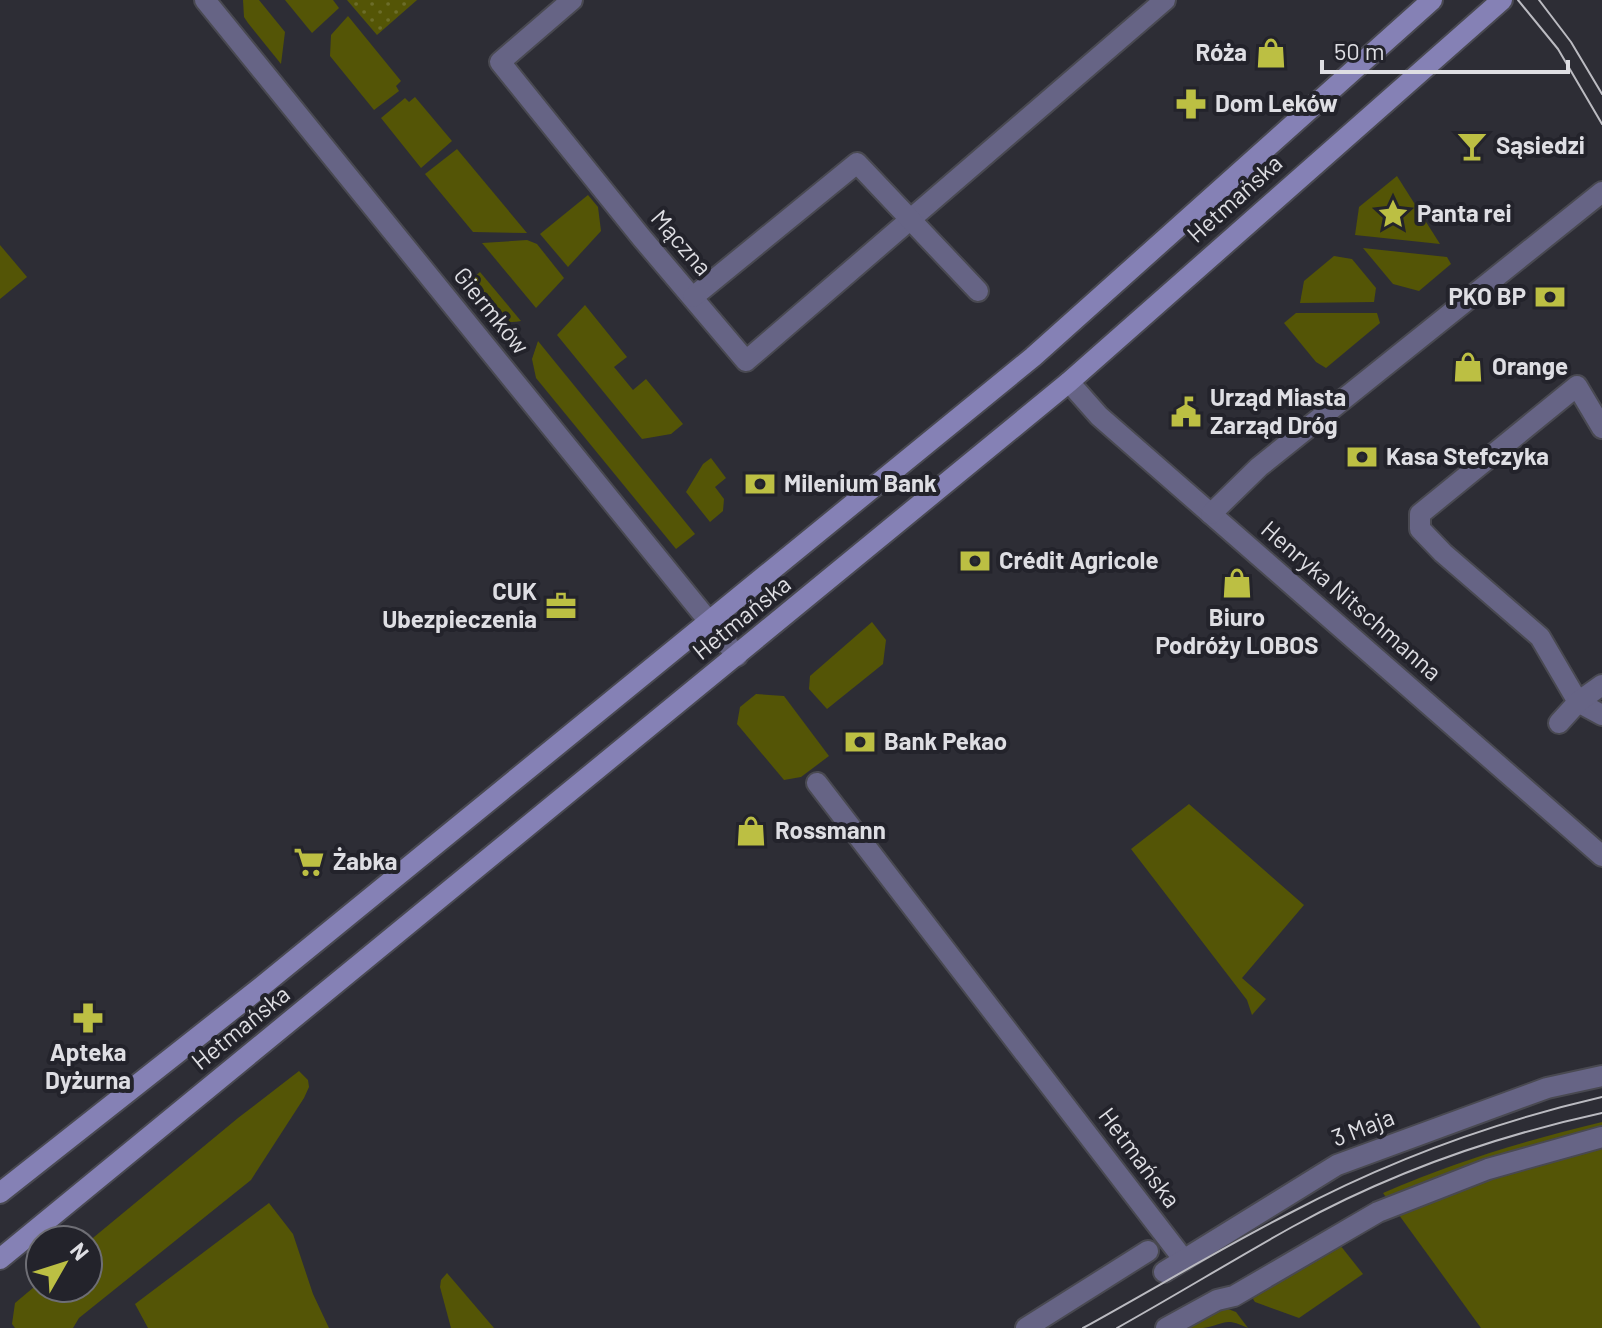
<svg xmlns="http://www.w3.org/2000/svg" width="1602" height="1328" font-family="Barlow,sans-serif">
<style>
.green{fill:#545506}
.park{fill:url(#park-dots)}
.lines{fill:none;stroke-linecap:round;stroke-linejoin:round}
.pedestrian-casing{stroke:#494951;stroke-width:24}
.minor-casing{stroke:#494951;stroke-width:24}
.secondary-casing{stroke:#494951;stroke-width:24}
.pedestrian{stroke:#666485;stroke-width:20}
.minor{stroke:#666485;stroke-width:20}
.secondary{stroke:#8581b5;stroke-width:20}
.tram{stroke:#bbbbc1;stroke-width:2}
.labels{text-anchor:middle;stroke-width:8;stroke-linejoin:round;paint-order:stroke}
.poi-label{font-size:24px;font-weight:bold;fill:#dedee3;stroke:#23232b;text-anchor:start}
.street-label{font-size:24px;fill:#dedee3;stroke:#23232b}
</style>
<defs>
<pattern id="park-dots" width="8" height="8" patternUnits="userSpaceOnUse" patternTransform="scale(2)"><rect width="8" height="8" fill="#545506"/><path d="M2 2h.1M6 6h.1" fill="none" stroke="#6c6d2a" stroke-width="1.8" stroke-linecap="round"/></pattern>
</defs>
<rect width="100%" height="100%" fill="#2d2d35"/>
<!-- green -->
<g class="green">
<polygon points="243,0 259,0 285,32 281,64 248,23 244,17"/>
<polygon points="285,0 333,0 339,8 312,33"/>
<polygon points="348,16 401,81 396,86 399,91 374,110 330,56 331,35"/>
<polygon points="415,97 452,141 421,168 381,118 405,98 409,102"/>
<polygon points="457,149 527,233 473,232 425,174"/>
<polygon points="1397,176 1440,244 1355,235 1359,207"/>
<polygon points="588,195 598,207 601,231 568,267 540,234"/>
<polygon points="527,240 537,244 564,278 536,308 482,243"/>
<polygon points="0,245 27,277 0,299"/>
<polygon points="1363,248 1447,257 1451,264 1419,291 1393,284"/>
<polygon points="1334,256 1352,259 1376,288 1374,302 1300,303 1304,281"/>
<path d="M480,272L521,321C491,328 449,297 480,272Z"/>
<polygon points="585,305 627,357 614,367 633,390 646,379 683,424 671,434 642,439 557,335"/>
<polygon points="1296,313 1377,313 1380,323 1326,368 1316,362 1284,323"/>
<polygon points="538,341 695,534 676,549 536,378 532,359"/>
<polygon points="711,458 726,478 715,487 724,499 723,511 710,522 686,492 703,464"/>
<polygon points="872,622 886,640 883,664 827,709 809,689 810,676"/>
<polygon points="756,694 784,696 829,756 801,777 784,780 737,724 740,707"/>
<polygon points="1189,804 1304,905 1242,978 1266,999 1252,1015 1247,1000 1131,849"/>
<polygon points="299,1071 308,1080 309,1087 304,1098 251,1180 79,1318 73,1328 15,1328 12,1324 15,1303 40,1282 40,1288 88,1288 88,1242 238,1118"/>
<path d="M1602,1122V1328H1481L1383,1193C1457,1161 1524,1141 1602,1122Z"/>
<polygon points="269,1203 293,1234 313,1294 329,1328 148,1328 135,1304"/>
<polygon points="1340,1245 1363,1274 1299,1318 1255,1302 1253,1299 1258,1288"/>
<polygon points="447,1273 494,1328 451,1328 440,1287 441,1280"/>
<path d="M1220,1306L1236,1312L1248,1328C1223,1316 1225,1325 1203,1328C1196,1328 1189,1328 1182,1328Z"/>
</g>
<!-- park -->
<polygon class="park" points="347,0 417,0 377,35"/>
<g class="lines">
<!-- pedestrian casing -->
<g class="pedestrian-casing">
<g id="pedestrian">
<polyline points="817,783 1184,1260"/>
<polyline points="1164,1272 1337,1165 1547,1088 1602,1076"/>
<polyline points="1026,1328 1148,1251"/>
<polyline points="1166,1328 1217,1300 1234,1296 1378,1212 1488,1169 1602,1137"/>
</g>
</g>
<!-- minor casing -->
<g class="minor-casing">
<g id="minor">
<polyline points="205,0 737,656"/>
<polyline points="572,0 500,62 641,237 746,361 1165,0"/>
<polyline points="693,297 857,163 978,291"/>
<polyline points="1069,382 1099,416 1602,856"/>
<polyline points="1602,428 1577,386 1420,514 1420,529 1443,553 1540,637 1578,702 1602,715"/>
<polyline points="1211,514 1259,467 1602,192"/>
<polyline points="1559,723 1578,702 1602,685"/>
</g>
</g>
<!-- secondary casing -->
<g class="secondary-casing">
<g id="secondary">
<polyline points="0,1193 261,987 1033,357 1432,0"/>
<polyline points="0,1259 1069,382 1502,0"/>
</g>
</g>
<!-- pedestrian -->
<use href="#pedestrian" class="pedestrian"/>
<!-- minor -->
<use href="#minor" class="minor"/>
<!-- secondary -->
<use href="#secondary" class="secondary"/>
<!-- tram -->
<g class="tram">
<polyline points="1518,0 1558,49 1602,124"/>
<polyline points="1539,0 1571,42 1602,94"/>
<path d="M1083,1328C1152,1290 1220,1249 1290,1213C1388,1161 1494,1122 1602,1097"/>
<path d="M1117,1328C1176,1295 1233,1260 1292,1227C1388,1174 1496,1136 1602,1113"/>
</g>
</g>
<!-- icons -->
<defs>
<g id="shop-bare" transform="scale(2.4)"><path d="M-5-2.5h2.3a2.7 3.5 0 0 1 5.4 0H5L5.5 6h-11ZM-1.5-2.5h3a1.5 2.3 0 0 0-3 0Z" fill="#bcbf43" stroke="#23232b" stroke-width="2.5" paint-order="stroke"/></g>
<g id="pharmacy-bare" transform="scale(2.4)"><path d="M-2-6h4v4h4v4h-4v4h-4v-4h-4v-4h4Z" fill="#bcbf43" stroke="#23232b" stroke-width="2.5" paint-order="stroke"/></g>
<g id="bar-bare" transform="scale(2.4)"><path d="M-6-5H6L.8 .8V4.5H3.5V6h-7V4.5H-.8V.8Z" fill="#bcbf43" stroke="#23232b" stroke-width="2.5" paint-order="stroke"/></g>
<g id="sight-bare" transform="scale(2.4)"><path d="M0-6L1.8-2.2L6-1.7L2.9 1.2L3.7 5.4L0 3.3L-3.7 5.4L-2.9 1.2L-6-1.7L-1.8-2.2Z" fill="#bcbf43" stroke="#23232b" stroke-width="2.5" paint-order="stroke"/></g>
<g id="bank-bare" transform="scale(2.4)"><path d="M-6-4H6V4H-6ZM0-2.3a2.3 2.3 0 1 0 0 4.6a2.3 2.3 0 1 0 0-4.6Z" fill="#bcbf43" stroke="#23232b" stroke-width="2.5" paint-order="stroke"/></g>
<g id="civic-bare" transform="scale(2.4)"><path d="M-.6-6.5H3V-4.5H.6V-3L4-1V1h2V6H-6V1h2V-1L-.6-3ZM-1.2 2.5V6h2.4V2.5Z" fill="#bcbf43" stroke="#23232b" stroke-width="2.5" paint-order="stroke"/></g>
<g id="office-bare" transform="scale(2.4)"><path d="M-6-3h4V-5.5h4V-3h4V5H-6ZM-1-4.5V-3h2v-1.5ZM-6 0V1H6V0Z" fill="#bcbf43" stroke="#23232b" stroke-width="2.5" paint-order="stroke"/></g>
<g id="supermarket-bare" transform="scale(2.4)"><path d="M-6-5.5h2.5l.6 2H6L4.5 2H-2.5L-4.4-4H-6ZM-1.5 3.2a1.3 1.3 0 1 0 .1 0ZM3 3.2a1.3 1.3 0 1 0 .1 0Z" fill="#bcbf43" stroke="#23232b" stroke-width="2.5" paint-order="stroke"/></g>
</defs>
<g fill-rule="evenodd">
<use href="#shop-bare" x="1271" y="53"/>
<use href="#pharmacy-bare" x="1191" y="104"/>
<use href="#bar-bare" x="1472" y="146"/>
<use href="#sight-bare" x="1393" y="214"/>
<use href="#bank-bare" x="1550" y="297"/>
<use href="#shop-bare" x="1468" y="367"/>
<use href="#civic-bare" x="1186" y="412"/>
<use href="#bank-bare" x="1362" y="457"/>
<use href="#bank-bare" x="760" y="484"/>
<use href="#bank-bare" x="975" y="561"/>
<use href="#shop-bare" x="1237" y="583"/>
<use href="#office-bare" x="561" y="606"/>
<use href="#bank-bare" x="860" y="742"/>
<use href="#shop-bare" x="751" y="831"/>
<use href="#supermarket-bare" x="309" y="862"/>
<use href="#pharmacy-bare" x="88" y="1018"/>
</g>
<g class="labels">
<!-- poi labels -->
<g class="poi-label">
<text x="1247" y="61" text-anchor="end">Róża</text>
<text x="1215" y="112">Dom Leków</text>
<text x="1496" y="154">Sąsiedzi</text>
<text x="1417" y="222">Panta rei</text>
<text x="1526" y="305" text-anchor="end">PKO BP</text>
<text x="1492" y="375">Orange</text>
<text x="1210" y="406">Urząd Miasta<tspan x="1210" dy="28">Zarząd Dróg</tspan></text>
<text x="1386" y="465">Kasa Stefczyka</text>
<text x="784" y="492">Milenium Bank</text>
<text x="999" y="569">Crédit Agricole</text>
<text x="537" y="600" text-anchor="end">CUK<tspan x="537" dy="28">Ubezpieczenia</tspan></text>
<text x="1237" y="626" text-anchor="middle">Biuro<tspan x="1237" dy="28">Podróży LOBOS</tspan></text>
<text x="884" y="750">Bank Pekao</text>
<text x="775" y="839">Rossmann</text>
<text x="333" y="870">Żabka</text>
<text x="88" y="1061" text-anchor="middle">Apteka<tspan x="88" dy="28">Dyżurna</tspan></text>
</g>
<!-- street labels -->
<g class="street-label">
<text transform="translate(1235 199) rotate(-42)" y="8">Hetmańska</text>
<text transform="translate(681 243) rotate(49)" y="8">Mączna</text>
<text transform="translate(491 311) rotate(51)" y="8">Giermków</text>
<text transform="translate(1351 601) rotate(41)" y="8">Henryka Nitschmanna</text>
<text transform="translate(742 618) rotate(-39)" y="8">Hetmańska</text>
<text transform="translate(241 1028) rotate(-39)" y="8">Hetmańska</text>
<text transform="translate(1363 1128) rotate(-21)" y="8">3 Maja</text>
<text transform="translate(1139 1158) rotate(53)" y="8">Hetmańska</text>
</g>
</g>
<!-- north arrow -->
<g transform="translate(64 1264) rotate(51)"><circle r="38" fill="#23232b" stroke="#6e6e75" stroke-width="2"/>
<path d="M0-6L14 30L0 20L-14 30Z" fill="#bcbf43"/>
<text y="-12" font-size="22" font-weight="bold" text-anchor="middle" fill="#dedee3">N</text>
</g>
<!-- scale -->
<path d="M1322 60v12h246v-12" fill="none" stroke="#dedee3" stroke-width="4"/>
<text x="1334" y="60" font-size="24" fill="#dedee3" stroke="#23232b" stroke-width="6" paint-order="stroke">50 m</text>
</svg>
